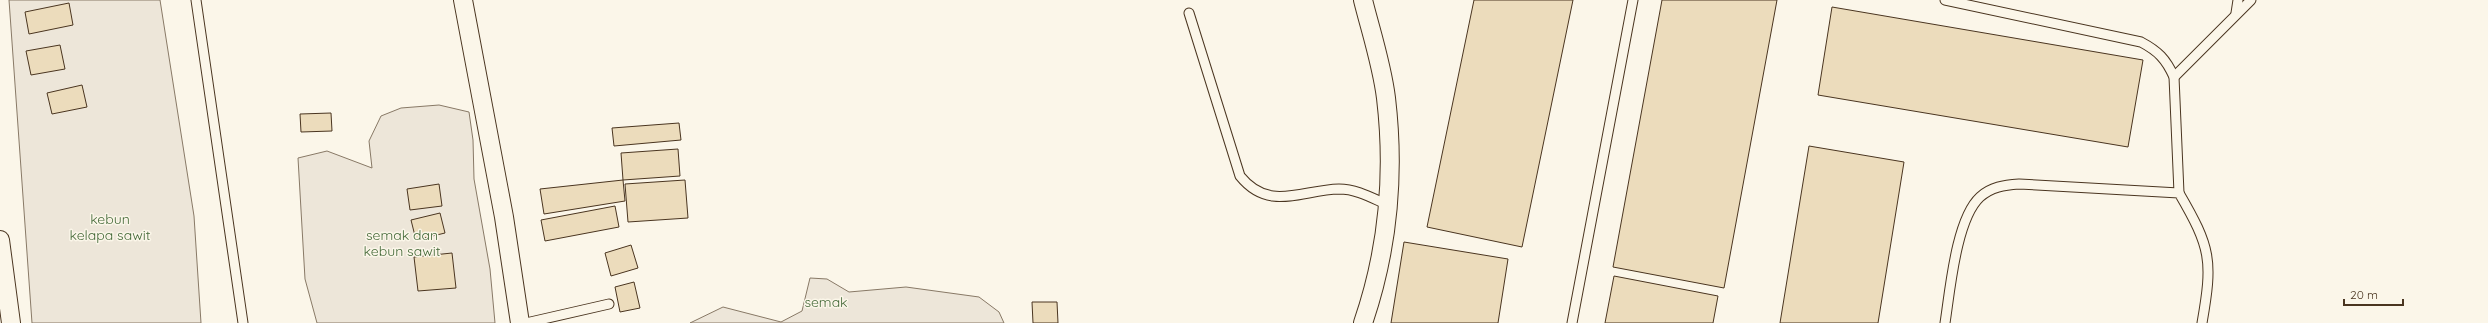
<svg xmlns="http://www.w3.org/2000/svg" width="2488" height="323" font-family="Quicksand,sans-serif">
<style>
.green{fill:#ede6d9;stroke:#887966}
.building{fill:#ecdcbc;stroke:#4a3520}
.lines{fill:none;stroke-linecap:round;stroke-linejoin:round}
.service-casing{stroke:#4a3520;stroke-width:11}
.minor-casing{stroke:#4a3520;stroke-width:20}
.service{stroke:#fbf6e9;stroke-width:9}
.minor{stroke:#fbf6e9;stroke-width:18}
.labels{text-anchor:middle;stroke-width:3;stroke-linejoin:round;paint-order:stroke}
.park-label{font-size:14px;fill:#436837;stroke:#fbf6e9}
</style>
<rect width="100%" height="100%" fill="#fbf6e9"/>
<!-- green -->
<g class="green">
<polygon points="9,0 160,0 194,216 201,323 32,323"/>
<polygon points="439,105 469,112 473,140 474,179 490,269 495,323 317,323 305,279 298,158 327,151 372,168 369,141 381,116 401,108"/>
<polygon points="810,278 827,279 849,292 906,287 979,297 999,312 1004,323 690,323 723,307 781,322 802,311"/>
</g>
<!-- building -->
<g class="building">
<polygon points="1474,0 1573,0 1522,247 1427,227"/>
<polygon points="1662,0 1777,0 1724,288 1613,267"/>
<polygon points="69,3 73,25 29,34 25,12"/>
<polygon points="1832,7 2143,60 2128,147 1818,95"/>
<polygon points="60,45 65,69 31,75 26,51"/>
<polygon points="82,85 87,107 52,114 47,93"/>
<polygon points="331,113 332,131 301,132 300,114"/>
<polygon points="679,123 681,140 614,146 612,128"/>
<polygon points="1809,146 1904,162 1878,323 1780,323"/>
<polygon points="678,149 680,176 623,180 621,153"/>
<polygon points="623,180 625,201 544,214 540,189"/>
<polygon points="685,180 688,218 628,222 625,184"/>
<polygon points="439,184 442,206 410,210 407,189"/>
<polygon points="615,206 619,227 545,241 541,220"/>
<polygon points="440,213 445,233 416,240 411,220"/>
<polygon points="1404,242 1508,259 1498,323 1391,323"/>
<polygon points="631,245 638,268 611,276 605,253"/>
<polygon points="452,253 456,288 418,291 414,257"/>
<polygon points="1614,276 1718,296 1713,323 1605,323"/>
<polygon points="634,282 640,308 620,312 615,287"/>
<polygon points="1032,302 1057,302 1058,323 1033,323"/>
</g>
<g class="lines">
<!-- service casing -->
<g class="service-casing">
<g id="service">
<polyline points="196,0 243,323"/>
<path d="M1945,0L2141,42C2158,51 2166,59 2174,77L2179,193"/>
<path d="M1189,13L1240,176C1269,212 1301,190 1339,189C1357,189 1372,198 1388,205"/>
<polyline points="2236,13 2238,0"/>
<polyline points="2174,77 2251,0"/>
<polyline points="526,323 609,304"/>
<polyline points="1572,323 1633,0"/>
<path d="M1945,323C1950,291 1956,219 1980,197C1991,187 2004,185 2019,184L2179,193C2211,248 2213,260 2202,323"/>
</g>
</g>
<!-- minor casing -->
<g class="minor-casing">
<g id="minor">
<polyline points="463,0 504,217 520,323"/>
<path d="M1363,0C1371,32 1382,65 1386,98C1395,174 1388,250 1363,323"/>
<polyline points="0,240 11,323"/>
</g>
</g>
<!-- service -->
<use href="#service" class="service"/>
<!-- minor -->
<use href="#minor" class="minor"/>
</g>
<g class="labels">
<!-- park labels -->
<g class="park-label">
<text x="110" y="224">kebun<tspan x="110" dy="16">kelapa sawit</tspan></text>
<text x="402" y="240">semak dan<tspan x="402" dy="16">kebun sawit</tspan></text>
<text x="826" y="307">semak</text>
</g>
</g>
<!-- scale -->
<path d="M2344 299v6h59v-6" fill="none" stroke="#4a3520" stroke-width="2"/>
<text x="2350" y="299" font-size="12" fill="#4a3520" stroke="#fbf6e9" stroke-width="3" paint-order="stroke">20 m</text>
</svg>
